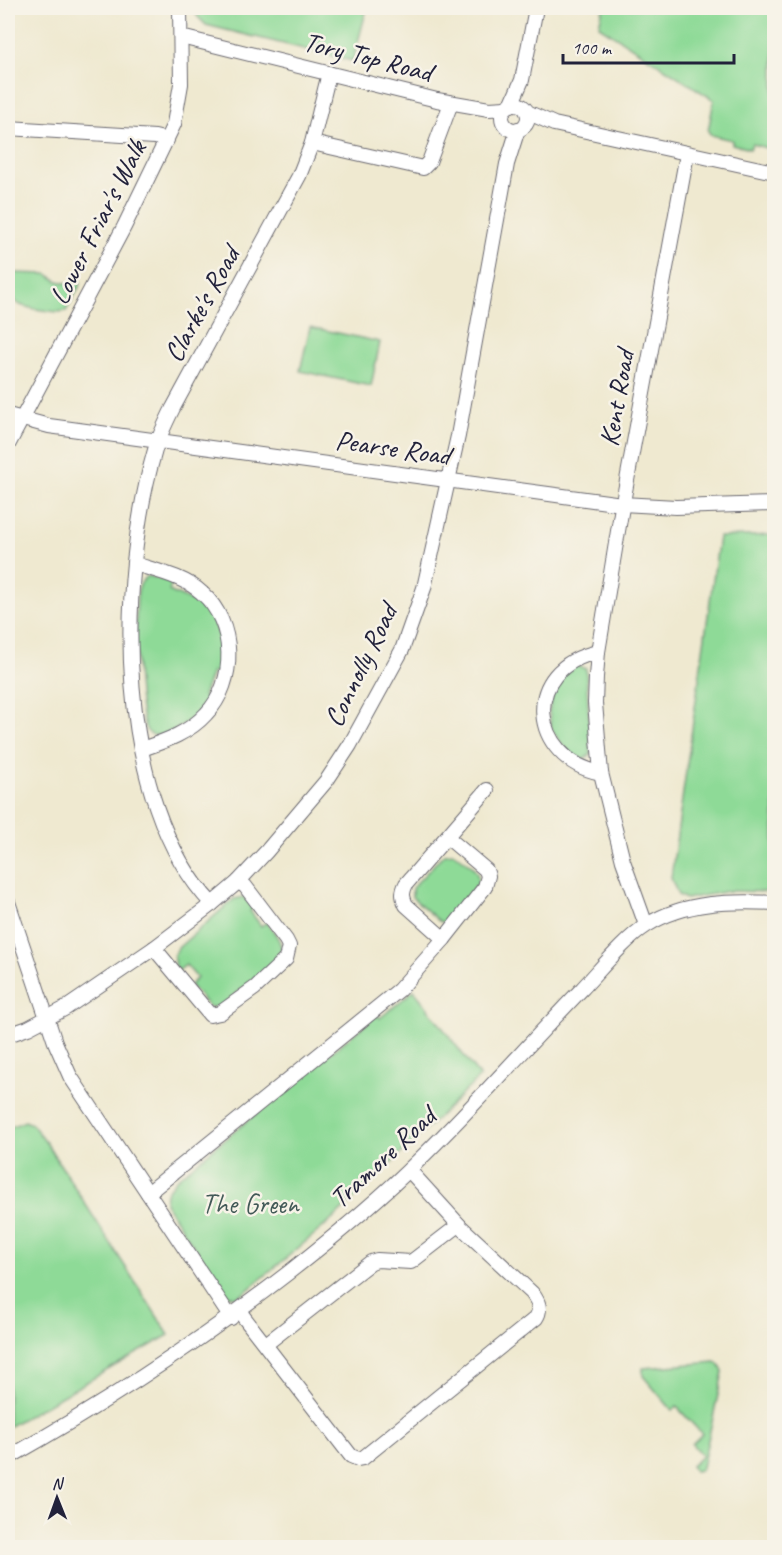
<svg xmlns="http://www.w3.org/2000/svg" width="782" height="1555" font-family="Caveat,sans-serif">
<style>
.green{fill:#8eda97;stroke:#587e69;stroke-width:1.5}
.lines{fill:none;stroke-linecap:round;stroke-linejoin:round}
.minor-casing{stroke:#6a686f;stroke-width:16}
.minor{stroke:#fff;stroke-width:14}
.labels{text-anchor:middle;stroke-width:5;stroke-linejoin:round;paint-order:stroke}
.street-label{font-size:28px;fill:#22223b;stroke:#f7f3e8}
.park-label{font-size:28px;fill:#425957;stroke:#f7f3e8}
</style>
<rect width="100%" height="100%" fill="#f7f3e8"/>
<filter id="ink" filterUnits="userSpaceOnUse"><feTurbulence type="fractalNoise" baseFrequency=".0167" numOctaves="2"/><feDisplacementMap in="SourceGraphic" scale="12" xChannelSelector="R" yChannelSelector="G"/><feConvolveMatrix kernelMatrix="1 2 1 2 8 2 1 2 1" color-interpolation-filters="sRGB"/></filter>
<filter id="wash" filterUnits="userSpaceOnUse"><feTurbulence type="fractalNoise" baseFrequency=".008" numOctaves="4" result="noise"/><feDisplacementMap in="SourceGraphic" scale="24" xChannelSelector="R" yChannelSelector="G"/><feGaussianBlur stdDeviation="1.35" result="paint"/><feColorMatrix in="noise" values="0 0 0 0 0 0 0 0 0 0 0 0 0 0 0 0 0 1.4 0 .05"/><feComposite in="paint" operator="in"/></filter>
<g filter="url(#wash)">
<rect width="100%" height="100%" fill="#efe9d0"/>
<!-- green -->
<g class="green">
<polygon points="192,8 367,8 353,61 206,25 198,17"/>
<polygon points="603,8 774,8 774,150 752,144 750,149 732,144 732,140 711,135 708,131 714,100 599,26"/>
<path d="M12,273L47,274L58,281L74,285L77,282L81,283L66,311C58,313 50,311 42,310C17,307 7,303 8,275Z"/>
<polygon points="310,327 380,342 371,386 300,371"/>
<polygon points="774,535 774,892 729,891 686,899 678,895 671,878 719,537"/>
<path d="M148,576L172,582L169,591L193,602L197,593L211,610L224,652L221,674L212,672L203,696L211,700C200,711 167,745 149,733C136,724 133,604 139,587C141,582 144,579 148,576Z"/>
<polygon points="576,665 586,669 591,755 582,759 572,757 552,731 549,712 554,685"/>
<path d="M454,853C465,861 481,869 478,884L446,923L439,921L412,897V888L444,854Z"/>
<path d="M244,897L255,907L250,911L261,926L267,922C275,934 285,944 280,958L220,1007H209L190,985L197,978L186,965L178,971C172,961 172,956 179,947L234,899Z"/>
<polygon points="414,990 480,1077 333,1219 244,1293 236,1297 226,1295 165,1203 166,1193 175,1180 377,1015 380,1018"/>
<polygon points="25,1121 32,1124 47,1144 169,1335 8,1427 8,1128"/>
<polygon points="716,1362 719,1364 723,1372 703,1463 701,1470 694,1471 691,1466 702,1456 692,1444 702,1434 677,1407 672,1410 643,1376 643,1368"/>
</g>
</g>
<g filter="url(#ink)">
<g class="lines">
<!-- minor casing -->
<g class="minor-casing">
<g id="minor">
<polyline points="181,37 437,100 489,109 506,108"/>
<circle cx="515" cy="117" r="13"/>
<polyline points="511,105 522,80 536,8"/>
<polyline points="527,112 554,124 774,172"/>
<polyline points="8,128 155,137 167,140"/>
<polyline points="312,143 423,168 429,162 451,103"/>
<polyline points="8,415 49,426 622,504 676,507 774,504"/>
<polyline points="8,445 124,227 174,124 181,84 180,8"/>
<path d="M135,564C157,571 185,577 202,593C236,623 237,682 206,714C189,733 165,741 142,749"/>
<path d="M598,652C520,668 529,759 601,773"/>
<polyline points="8,902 55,1042 70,1076 231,1318"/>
<path d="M212,904C114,800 117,580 155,450C159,436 166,422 173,408L299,176L312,143L329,73"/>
<polyline points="646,925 623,861 601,773 595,703 596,677 598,652 621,513 687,154"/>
<path d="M444,939L406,905C402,896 402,892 406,884L487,790"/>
<polyline points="154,948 210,1015 220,1013 255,988 286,959 289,946 286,940 245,886 238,882"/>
<polyline points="8,1035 28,1028 66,1008 154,948 212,904 238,882 266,852 327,780 350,745 402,650 424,588 458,436 507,164 518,129"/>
<polyline points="148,1193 399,990 444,939 485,887 488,876 486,870 447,837"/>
<path d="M239,1311L351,1456L358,1459L363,1458L536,1318C542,1309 538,1301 532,1293L459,1225"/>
<polyline points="266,1344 371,1262 377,1260 411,1262 459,1225 409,1170"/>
<path d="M8,1458C106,1403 199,1342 288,1273C334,1237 379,1200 420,1159C476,1104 527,1046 581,990C600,970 625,939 647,925C685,901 732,901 774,903"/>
</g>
</g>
<!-- minor -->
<use href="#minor" class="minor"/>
</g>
</g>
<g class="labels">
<!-- street labels -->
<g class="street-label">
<text transform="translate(368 56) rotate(14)" y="10">Tory Top Road</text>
<text transform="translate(97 222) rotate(-63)" y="10">Lower Friar's Walk</text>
<text transform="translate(201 304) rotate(-61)" y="10">Clarke's Road</text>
<text transform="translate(616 398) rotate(-80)" y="10">Kent Road</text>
<text transform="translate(393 447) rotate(8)" y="10">Pearse Road</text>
<text transform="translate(360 665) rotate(-64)" y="10">Connolly Road</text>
<text transform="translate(382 1157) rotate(-43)" y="10">Tramore Road</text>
</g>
<!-- park labels -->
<g class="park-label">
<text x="250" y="1213">The Green</text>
</g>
</g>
<!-- margin -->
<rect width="782" height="1555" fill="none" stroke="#f7f3e8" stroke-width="30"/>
<!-- north arrow -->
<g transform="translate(57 1498) rotate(359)" stroke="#f7f3e8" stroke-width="4.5" paint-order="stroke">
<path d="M0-4.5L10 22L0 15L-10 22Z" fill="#22223b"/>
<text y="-9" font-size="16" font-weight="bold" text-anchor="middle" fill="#22223b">N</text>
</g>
<!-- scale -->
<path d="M563 54v9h171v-9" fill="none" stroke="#22223b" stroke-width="3"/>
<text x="572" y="54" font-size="18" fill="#22223b" stroke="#f7f3e8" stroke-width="4.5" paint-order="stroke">100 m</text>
</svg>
